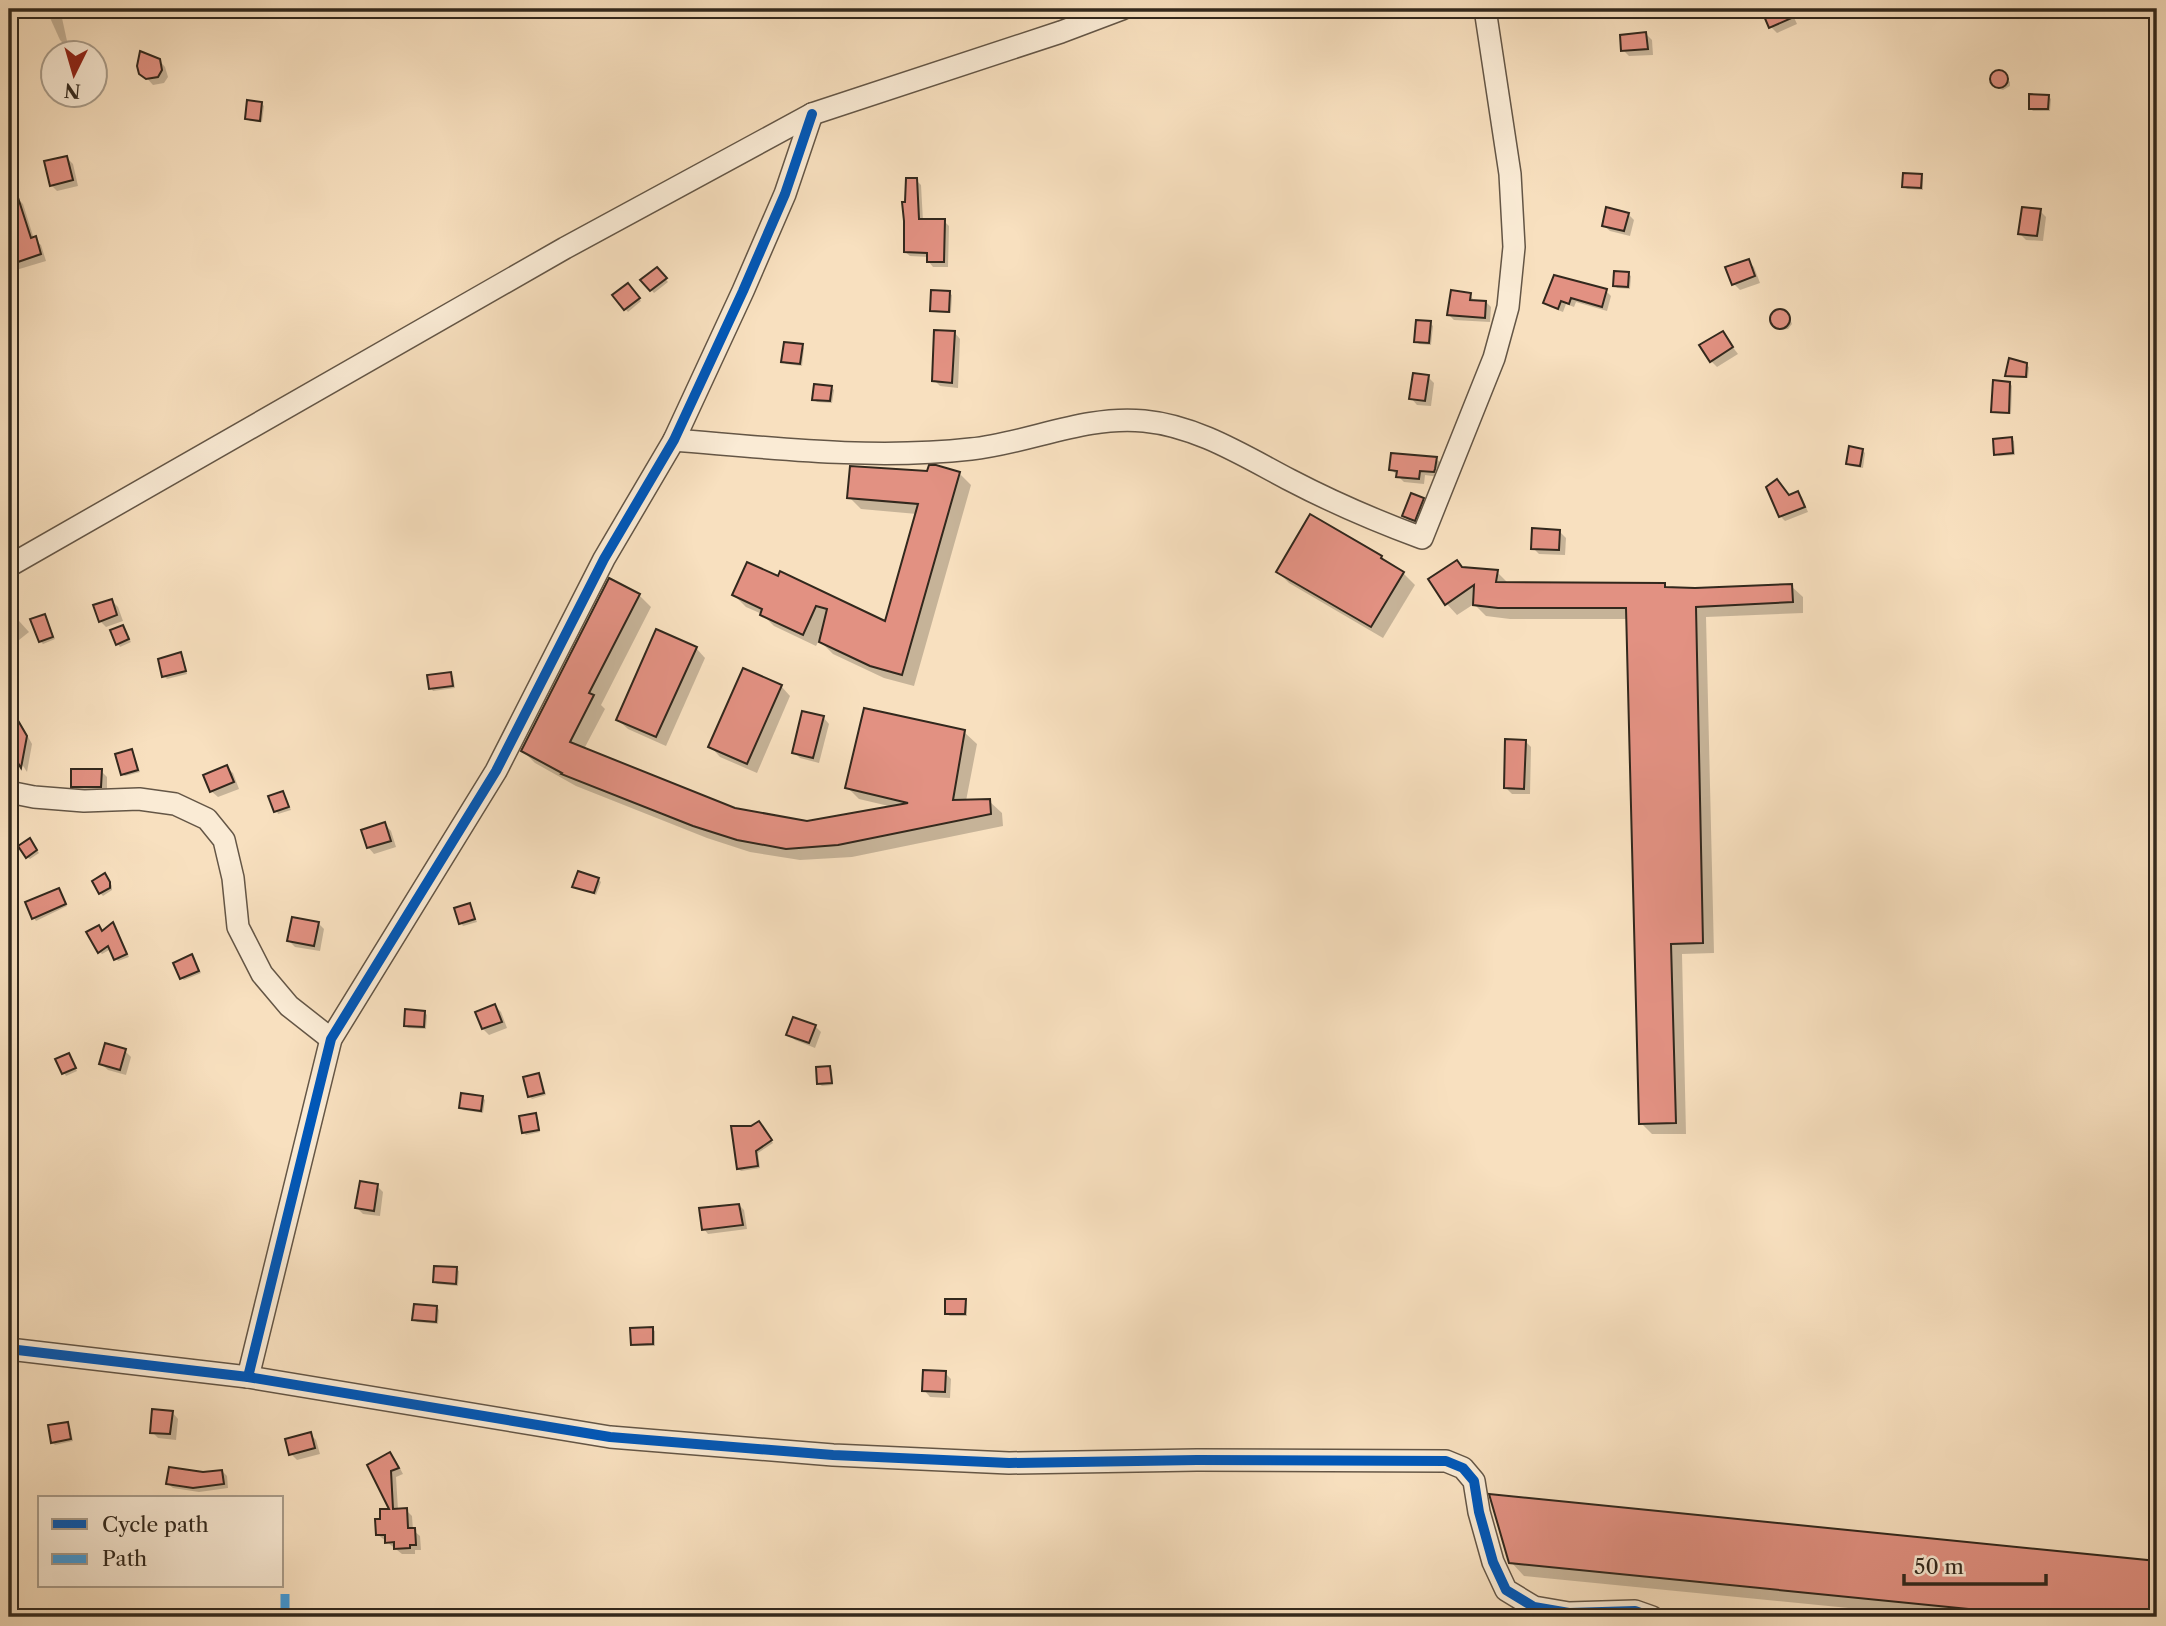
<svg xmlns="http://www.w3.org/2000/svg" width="2166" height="1626" font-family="'Libre Caslon Text',serif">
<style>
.shadow{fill:#0003}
.building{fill:#e29182;stroke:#32281d;stroke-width:2}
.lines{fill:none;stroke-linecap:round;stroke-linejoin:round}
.street-casing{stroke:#645646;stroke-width:24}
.street{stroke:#faebd5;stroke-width:21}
.quiet{stroke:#3e9cdf;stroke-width:9;stroke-dasharray:18 9;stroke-linecap:butt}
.cycleway-casing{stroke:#faebd5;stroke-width:15}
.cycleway{stroke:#0057b8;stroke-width:10}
</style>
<rect width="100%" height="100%" fill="#f8e0bf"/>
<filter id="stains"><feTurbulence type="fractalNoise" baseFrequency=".00286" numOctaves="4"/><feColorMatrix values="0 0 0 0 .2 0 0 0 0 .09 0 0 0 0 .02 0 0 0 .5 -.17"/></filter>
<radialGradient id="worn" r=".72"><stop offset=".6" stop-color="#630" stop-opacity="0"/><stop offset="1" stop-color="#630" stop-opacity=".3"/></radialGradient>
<!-- shadow -->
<g class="shadow">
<polygon points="46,9 60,9 67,41 63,43 60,40"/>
<polygon points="1763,9 1790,9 1797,24 1777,33 1771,27"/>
<polygon points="1646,34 1652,40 1653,55 1629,56 1623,50"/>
<polygon points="159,60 165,67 168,77 164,83 153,85 144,75"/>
<polygon points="2002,73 2010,82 2010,86 2003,90 2000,89 1992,80 1995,74"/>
<polygon points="2048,96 2051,99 2050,111 2033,111 2030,108"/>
<polygon points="261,103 264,106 262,122 250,121 247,118"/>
<polygon points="66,157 73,164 78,186 57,191 51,185"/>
<polygon points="1921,176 1923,178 1923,190 1907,189 1904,186"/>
<polygon points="916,180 921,185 923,221 944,221 949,226 948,267 933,267 929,262 929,257 910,256 905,252"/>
<polygon points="17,198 23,204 34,239 41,245 46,261 16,270 9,261 9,200"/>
<polygon points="2040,211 2046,217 2043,241 2026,240 2020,234"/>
<polygon points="1628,214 1634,220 1630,236 1610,231 1603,225"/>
<polygon points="1748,261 1754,267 1760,283 1740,290 1734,284"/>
<polygon points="657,269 668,282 654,293 643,280"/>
<polygon points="1628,274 1631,276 1630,289 1617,288 1615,285"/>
<polygon points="628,285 641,301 628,312 614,296"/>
<polygon points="1606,291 1611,296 1607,311 1576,302 1574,307 1566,304 1563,312 1550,307 1545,302"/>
<polygon points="949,293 952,295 951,313 935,312 932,310"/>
<polygon points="1470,295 1475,302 1486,302 1491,307 1490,322 1454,320 1449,315"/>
<polygon points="1779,310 1789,316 1792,324 1788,329 1780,330 1773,323 1774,314"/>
<polygon points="1430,323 1433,326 1431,345 1419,344 1416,341"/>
<polygon points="954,332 960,339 958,388 940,386 934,380"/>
<polygon points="1722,333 1738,354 1717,367 1711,361"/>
<polygon points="802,346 804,348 802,366 786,364 783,361"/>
<polygon points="2026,365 2029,367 2028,378 2009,377 2007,375"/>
<polygon points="1428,377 1434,383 1431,406 1417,405 1411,398"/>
<polygon points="2010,383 2012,386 2011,414 1995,413 1993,411"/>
<polygon points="831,387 834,390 832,403 817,402 814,399"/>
<polygon points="2011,439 2014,441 2015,455 1999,456 1996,454"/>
<polygon points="1862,450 1865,453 1863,468 1850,466 1848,464"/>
<polygon points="1436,459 1442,464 1439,477 1425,475 1424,484 1404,482 1391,469"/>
<polygon points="959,473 971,485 914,686 884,678 833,654 819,640 816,646 774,626 762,614 746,607 734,595 748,564 886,623 917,514 861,509 849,497"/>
<polygon points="1798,493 1802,497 1808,512 1785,521 1780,516 1789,496"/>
<polygon points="1423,500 1429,506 1421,526 1410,522 1404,516"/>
<polygon points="1560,532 1566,538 1565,555 1539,554 1533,548"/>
<polygon points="1381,558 1403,573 1415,585 1383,638 1289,583 1278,572"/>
<polygon points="1464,569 1497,572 1509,584 1664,584 1669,589 1791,586 1803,597 1803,613 1706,617 1714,953 1682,954 1686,1134 1652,1134 1641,1123 1628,619 1510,619 1486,616 1474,604 1457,615 1446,603"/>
<polygon points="639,595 651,607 601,705 605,709 584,749 735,810 807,823 893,807 859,799 847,787 964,732 977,744 966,801 989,801 1002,813 1003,826 852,857 800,860 750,852 707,838 576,786 535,763 523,751"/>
<polygon points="112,601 118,607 123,621 106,627 100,621"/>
<polygon points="9,610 29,632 14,644 9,639"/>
<polygon points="45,616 55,639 43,644 40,641"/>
<polygon points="123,627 131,642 120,647 118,644"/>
<polygon points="696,648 705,658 666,746 628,729 618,720"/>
<polygon points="181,654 183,657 187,674 167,679 164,676"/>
<polygon points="451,673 453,676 455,688 433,691 431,688"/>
<polygon points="781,686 790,696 757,773 720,757 711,747"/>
<polygon points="823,717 829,724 819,763 800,758 794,752"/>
<polygon points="16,720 22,726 32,744 27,772 9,744 9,725"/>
<polygon points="1525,741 1531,747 1530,794 1512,794 1506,788"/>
<polygon points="132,751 134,754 140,772 125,776 122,774"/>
<polygon points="226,767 233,773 239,789 218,797 211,791"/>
<polygon points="101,771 107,777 107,793 79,792 73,786"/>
<polygon points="283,793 291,810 278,814 271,797"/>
<polygon points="385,824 391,831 396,847 374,854 368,847"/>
<polygon points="32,843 39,853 30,859 27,857"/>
<polygon points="108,878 112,886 112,890 103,896 100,893"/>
<polygon points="598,879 601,882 596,895 574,886"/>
<polygon points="61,893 67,906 36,921 34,918"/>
<polygon points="470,905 477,922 463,926 461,923"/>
<polygon points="318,923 324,929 320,951 295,947 289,941"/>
<polygon points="115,927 129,957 118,961 111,949 102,954 99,951 103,932"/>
<polygon points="192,956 201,973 184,980 181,978"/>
<polygon points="9,960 13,970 9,972"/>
<polygon points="495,1006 501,1012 507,1028 489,1035 483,1029"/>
<polygon points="424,1012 427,1015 426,1029 408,1028 406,1025"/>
<polygon points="815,1026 821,1032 815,1048 795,1040 788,1034"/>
<polygon points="125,1051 131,1057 126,1075 108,1070 101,1064"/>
<polygon points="69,1055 77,1071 66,1076 57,1060"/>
<polygon points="830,1068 832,1070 833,1085 822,1086 819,1084"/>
<polygon points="539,1075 541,1077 546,1095 532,1099 529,1096"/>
<polygon points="482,1097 485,1100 483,1113 463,1110 461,1108"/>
<polygon points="535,1115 538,1118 540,1132 526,1135 523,1132"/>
<polygon points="761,1126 773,1143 758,1153 760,1168 741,1171 738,1168"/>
<polygon points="377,1186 383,1192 380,1216 363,1214 357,1208"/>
<polygon points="739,1205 744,1210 747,1229 708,1234 704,1229"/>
<polygon points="456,1269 459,1271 458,1286 437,1284 435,1282"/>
<polygon points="965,1301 967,1303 967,1316 950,1316 947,1314"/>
<polygon points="437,1307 439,1310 438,1324 417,1322 414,1319"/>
<polygon points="652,1329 655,1331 655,1346 635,1346 633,1344"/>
<polygon points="945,1373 951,1379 950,1398 930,1397 924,1390"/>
<polygon points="172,1412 178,1419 176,1440 158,1438 152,1432"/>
<polygon points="68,1424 70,1426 73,1441 55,1445 52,1442"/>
<polygon points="310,1434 316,1440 320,1454 297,1460 291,1454"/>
<polygon points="390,1455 396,1461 403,1474 396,1477 398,1510 406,1510 412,1516 413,1530 420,1536 421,1550 415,1550 415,1554 402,1554 377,1534 382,1521 392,1510"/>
<polygon points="222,1471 227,1476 228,1488 199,1492 173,1488 168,1484 203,1474"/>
<polygon points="1492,1496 2157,1563 2157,1617 1939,1617 1524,1576 1511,1562"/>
<polygon points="1346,1610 1352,1617 1331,1617 1330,1614"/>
</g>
<!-- building -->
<g class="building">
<polygon points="1761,9 1812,9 1769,28"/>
<polygon points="1646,32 1648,49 1621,51 1620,35"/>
<polygon points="140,51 160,59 162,70 158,77 146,79 139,74 137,66"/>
<circle cx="1999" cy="79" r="9"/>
<polygon points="2029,94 2049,95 2048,109 2029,109"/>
<polygon points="247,100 262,102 260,121 245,119"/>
<polygon points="67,156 73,180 50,186 44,161"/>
<polygon points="1903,173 1922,174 1921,188 1902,187"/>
<polygon points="906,178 917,178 919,219 945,219 944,262 927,262 927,253 904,252 904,221 902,202 905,202"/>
<polygon points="12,179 31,238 36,236 41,254 9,265 9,180"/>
<polygon points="1606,207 1629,213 1624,231 1602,226"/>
<polygon points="2022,207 2041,209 2037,236 2018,234"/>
<polygon points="1749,259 1755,276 1732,285 1725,267"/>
<polygon points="657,267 667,278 650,291 640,280"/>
<polygon points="1614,271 1629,272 1628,287 1613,286"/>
<polygon points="1554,275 1607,289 1602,307 1571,298 1569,304 1561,301 1558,309 1543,303"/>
<polygon points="628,283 640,298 624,310 612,295"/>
<polygon points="931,290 950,291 949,312 930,311"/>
<polygon points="1451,290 1471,293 1470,300 1486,301 1485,318 1447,315"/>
<circle cx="1780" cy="319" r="10"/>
<polygon points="1416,320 1431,321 1429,343 1414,342"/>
<polygon points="934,330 955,331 952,383 932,381"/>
<polygon points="1723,331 1733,347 1710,362 1699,345"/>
<polygon points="784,342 803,344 800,364 781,362"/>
<polygon points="2009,358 2027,363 2026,377 2005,376"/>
<polygon points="1413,373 1429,375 1425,401 1409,399"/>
<polygon points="1993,380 2010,382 2009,413 1991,412"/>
<polygon points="814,384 832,386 830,401 812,400"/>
<polygon points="2012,437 2013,453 1994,455 1993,439"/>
<polygon points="1849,446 1863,449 1860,466 1846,464"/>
<polygon points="1391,453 1437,457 1435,469 1434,472 1420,471 1419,479 1396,477 1397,471 1389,470"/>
<polygon points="929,465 936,465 960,472 902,675 870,666 819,642 827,609 816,606 803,635 760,615 762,609 732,595 747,562 778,576 780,571 885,621 918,504 847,498 850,466 927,471"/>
<polygon points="1777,479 1789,495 1798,491 1805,507 1779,517 1766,487"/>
<polygon points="1411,493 1424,498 1415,521 1402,516"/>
<polygon points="1310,514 1382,556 1381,558 1404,572 1371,627 1276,572"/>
<polygon points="1532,528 1560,530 1559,550 1531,549"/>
<polygon points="1457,560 1462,567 1498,570 1496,582 1665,583 1665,587 1695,588 1792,584 1793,602 1696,607 1703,943 1671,944 1676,1123 1639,1124 1626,608 1498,608 1473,605 1474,585 1445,605 1428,579"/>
<polygon points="609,578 640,594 589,693 594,695 570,742 735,808 807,821 908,803 845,788 864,708 965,730 953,800 990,799 991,814 838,845 786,849 737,840 693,826 561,774 562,773 521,751"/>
<polygon points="112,599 117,615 99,622 93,605"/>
<polygon points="45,614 53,637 39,642 30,619"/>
<polygon points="123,625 129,639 116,645 110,630"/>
<polygon points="656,629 697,647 656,737 616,720"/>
<polygon points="181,652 186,671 162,677 158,659"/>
<polygon points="743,668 782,685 747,764 708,747"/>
<polygon points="451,672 453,686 429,689 427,675"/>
<polygon points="9,705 27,736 21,768 9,748"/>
<polygon points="802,711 824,716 813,758 792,753"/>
<polygon points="1505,739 1526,740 1524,789 1504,788"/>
<polygon points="132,749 138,770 121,775 115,754"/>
<polygon points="227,765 234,782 210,792 203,775"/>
<polygon points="71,769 102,769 101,787 71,787"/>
<polygon points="283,791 289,807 274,812 268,796"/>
<polygon points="385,822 391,841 367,848 361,830"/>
<polygon points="30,838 37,850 26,858 18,846"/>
<polygon points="578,871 599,878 594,893 572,887"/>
<polygon points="105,873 110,882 110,888 99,894 92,881"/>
<polygon points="59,888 66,904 32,919 25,902"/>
<polygon points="470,903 475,919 459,924 454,908"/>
<polygon points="292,917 319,922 314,946 287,941"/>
<polygon points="113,922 127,954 114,960 108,946 98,953 86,932 99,925 102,931"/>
<polygon points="192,954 199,971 180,979 173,963"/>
<polygon points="495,1004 502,1022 482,1029 475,1012"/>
<polygon points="405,1009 425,1011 424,1027 404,1026"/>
<polygon points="793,1017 816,1025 809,1043 786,1035"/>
<polygon points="105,1043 126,1049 120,1070 99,1064"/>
<polygon points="69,1053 76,1068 62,1074 55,1059"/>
<polygon points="830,1066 832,1083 817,1084 816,1067"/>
<polygon points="539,1073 544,1093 528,1097 523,1077"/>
<polygon points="461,1093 483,1096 481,1111 459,1108"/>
<polygon points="536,1113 539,1130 522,1133 519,1116"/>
<polygon points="759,1121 772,1140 756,1151 758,1166 737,1169 731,1126 751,1126"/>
<polygon points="360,1181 378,1184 374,1211 355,1208"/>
<polygon points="739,1204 743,1225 702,1230 699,1208"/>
<polygon points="434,1266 457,1267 456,1284 433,1282"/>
<polygon points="945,1299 966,1299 965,1314 945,1314"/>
<polygon points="414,1304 437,1306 436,1322 412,1320"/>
<polygon points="653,1327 653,1344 631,1345 630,1328"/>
<polygon points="923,1370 946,1371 945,1392 922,1391"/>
<polygon points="152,1409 173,1411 170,1434 150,1433"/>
<polygon points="68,1422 71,1439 51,1443 48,1425"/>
<polygon points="311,1432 315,1448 289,1455 285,1439"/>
<polygon points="390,1452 399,1468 391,1471 393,1509 407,1508 408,1528 415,1528 416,1545 410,1545 410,1548 394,1549 394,1542 385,1543 385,1535 376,1535 375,1519 380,1519 380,1509 389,1509 367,1465"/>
<polygon points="169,1467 203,1472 222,1470 224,1484 193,1488 166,1484"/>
<polygon points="1489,1494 2157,1561 2157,1617 2049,1617 1509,1563"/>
</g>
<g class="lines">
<!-- street casing -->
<g class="street-casing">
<g id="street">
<path d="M674,440C773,448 872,460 971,449C1029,443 1085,415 1144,421C1197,426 1244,456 1290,480C1334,503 1376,521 1422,538L1494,358L1508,307L1514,247L1510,174L1485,9"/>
<polyline points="9,566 565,248 812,114 1061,32 1122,9"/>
<polyline points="9,792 34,797 84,801 139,799 175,804 207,819 224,840 233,878 238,927 262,974 289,1006 331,1039"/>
<polyline points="9,1349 248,1377 610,1437 833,1455 1009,1463 1197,1460 1446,1461 1463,1468 1474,1481 1479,1512 1493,1562 1506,1590 1534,1607 1569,1613 1635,1611 1652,1617"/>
<polyline points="248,1377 331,1039 496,771 604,559 674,440 743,291 785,194 812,114"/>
</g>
</g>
<!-- street -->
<use href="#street" class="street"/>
<!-- quiet -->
<polyline class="quiet" points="285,1594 285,1617"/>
<!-- cycleway casing -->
<g class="cycleway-casing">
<g id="cycleway">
<polyline points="9,1349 248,1377 610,1437 833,1455 1009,1463 1197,1460 1446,1461 1463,1468 1474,1481 1479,1512 1493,1562 1506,1590 1534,1607 1569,1613 1635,1611 1652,1617"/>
<polyline points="248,1377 331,1039 496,771 604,559 674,440 743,291 785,194 812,114"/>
</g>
</g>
<!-- cycleway -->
<use href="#cycleway" class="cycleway"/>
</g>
<!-- margin -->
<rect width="2166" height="1626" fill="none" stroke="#f8e0bf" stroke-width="35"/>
<rect x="10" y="10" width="2145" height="1605" fill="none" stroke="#32281d" stroke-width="3.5"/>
<rect x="18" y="18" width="2131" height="1591" fill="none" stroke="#32281d" stroke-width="2"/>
<!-- legend -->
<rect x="38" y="1496" width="245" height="91" fill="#faebd5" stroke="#aa9d8b" stroke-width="2"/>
<rect x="52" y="1519" width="35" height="10" fill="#0057b8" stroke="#aa9d8b" stroke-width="2"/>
<text x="102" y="1532" font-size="21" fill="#32281d">Cycle path</text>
<rect x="52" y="1554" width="35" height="10" fill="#3e9cdf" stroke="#aa9d8b" stroke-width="2"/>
<text x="102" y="1566" font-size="21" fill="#32281d">Path</text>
<!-- north arrow -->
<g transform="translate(74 74) rotate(185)"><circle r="33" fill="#faebd5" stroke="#aa9d8b" stroke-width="2"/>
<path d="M0-5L12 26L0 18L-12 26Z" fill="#8f2418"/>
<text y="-10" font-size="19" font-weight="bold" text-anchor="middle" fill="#32281d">N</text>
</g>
<!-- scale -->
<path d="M1904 1574v10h142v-10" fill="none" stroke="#32281d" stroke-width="3.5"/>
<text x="1914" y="1574" font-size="21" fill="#32281d" stroke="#faebd5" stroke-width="5" paint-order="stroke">50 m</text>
<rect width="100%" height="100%" filter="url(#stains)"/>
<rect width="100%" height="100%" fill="url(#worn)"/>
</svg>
